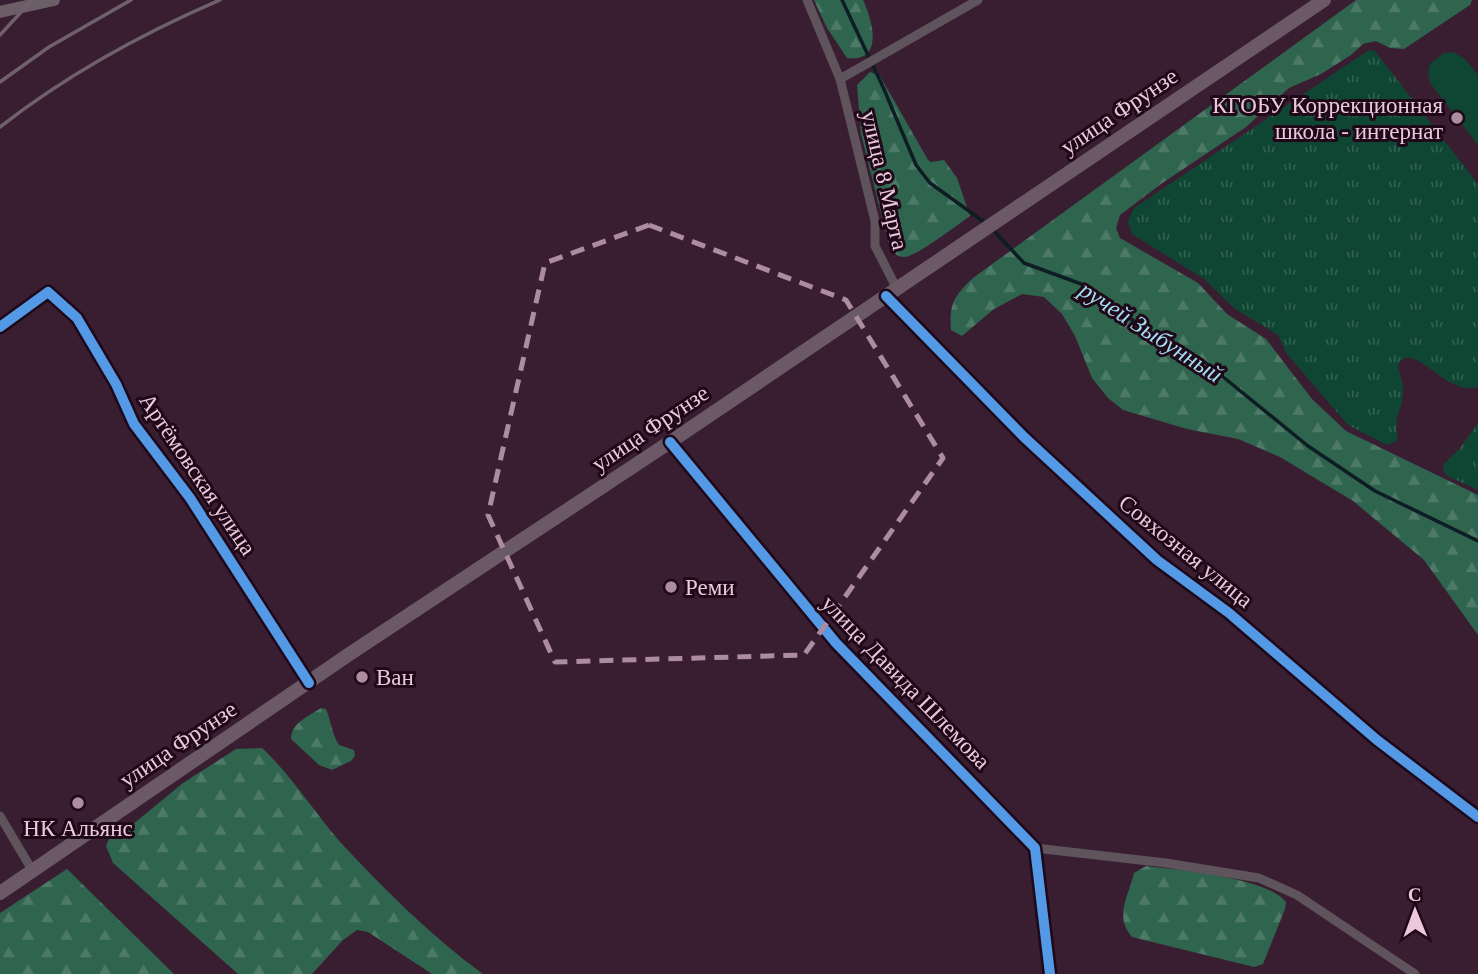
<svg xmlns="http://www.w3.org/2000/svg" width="1478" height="974" font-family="'Times New Roman',serif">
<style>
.grass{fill:url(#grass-tufts)}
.forest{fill:url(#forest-firs)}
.pitch{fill:#0e4633}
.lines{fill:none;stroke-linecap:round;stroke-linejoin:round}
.stream{stroke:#0e1d24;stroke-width:3.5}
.street{stroke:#5f535c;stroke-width:9}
.secondary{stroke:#6b5e67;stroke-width:12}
.primary{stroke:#6b5966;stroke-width:14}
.rail{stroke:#6f616a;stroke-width:3.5}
.cycleway-casing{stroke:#1f0818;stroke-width:15}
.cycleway{stroke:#5399e6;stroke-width:10}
.marked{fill:none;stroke:#ad8ca0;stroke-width:5;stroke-dasharray:14 9;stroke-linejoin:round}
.poi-dot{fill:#ad8ca0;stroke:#1f0818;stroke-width:2.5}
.labels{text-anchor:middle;stroke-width:6;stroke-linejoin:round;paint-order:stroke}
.poi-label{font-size:23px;fill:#ebc8dc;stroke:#1f0818;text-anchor:start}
.street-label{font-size:23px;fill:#ebc8dc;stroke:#1f0818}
.water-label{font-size:24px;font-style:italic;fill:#a2ddf2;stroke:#1f0818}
</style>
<defs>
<pattern id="grass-tufts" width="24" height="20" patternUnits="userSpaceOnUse" patternTransform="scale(1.75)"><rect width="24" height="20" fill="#0e4633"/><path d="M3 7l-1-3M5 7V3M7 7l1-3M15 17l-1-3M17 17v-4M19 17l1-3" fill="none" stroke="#315f50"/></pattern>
<pattern id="forest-firs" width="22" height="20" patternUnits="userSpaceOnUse" patternTransform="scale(1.75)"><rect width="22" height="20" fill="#2f644e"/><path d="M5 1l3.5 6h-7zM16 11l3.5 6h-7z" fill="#4d7967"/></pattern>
</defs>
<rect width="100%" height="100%" fill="#391d31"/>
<!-- grass -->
<g class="grass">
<path d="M1369,50L1375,51L1478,184V387C1446,398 1415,339 1398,364C1399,374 1404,382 1403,392C1403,410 1392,417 1398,437L1395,442L1387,445L1348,425L1287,354L1278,335L1235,309L1204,279L1132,234L1128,221L1134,208Z"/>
<polygon points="1478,423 1478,490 1447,476 1443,469 1444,464 1460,448"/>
</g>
<!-- forest -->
<g class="forest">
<path d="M814,0H863C872,19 885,63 847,58L827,28Z"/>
<path d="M1356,0H1472L1470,5L1404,49L1390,48L1376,41L1363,44L1351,55L1321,74L1289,88L1246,127L1161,184L1120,215L1116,228L1120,238L1198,283L1227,314L1266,339L1312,399L1346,431L1478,495V635L1424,560L1353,501L1280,457L1238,439L1187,429L1123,410L1108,398L1092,378L1075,336L1062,314L1044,297L1022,294L994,309L962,336L951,330C949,304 954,296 973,278Z"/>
<path d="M870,72L880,76L928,160L931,162L944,160L957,178L970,216C957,225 916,257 904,257C898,257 894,253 890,249L861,134L857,85Z"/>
<path d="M321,708L326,709C331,721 332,734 339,745L354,750L355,756L351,761L332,770L319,765L291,739C291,723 309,716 321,708Z"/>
<path d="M262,748C292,776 314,812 341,843C385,890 431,936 483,974H432L368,932L357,930L343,940L312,974H238L113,863L106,846L111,834L132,825L183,783L236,749Z"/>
<path d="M1146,866C1179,870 1265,877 1286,902L1285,909L1263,964L1254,967L1132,937C1114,916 1128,898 1134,873Z"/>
<polygon points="67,869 174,974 0,974 0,913"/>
</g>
<!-- pitch -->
<polygon class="pitch" points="1453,52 1465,59 1478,75 1478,145 1430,83 1428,72 1430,64 1444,53"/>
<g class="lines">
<!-- stream -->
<g class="stream">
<polyline points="842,0 883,87 916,165 930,183 987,224"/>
<polyline points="992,229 1024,263 1084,285 1149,332 1206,363 1308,446 1375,491 1478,541"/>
</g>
<!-- street -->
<g class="street">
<polyline points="807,0 840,79 875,221 875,246 897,289"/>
<polyline points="840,79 978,0"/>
<polyline points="886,296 1024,437 1157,560 1229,613 1377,740 1478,817"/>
<polyline points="0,327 48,292 77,318 116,384 134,424 190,498 309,683"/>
<polyline points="670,442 836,643 1035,848 1050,974"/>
<polyline points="0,816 32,870"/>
<polyline points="1035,848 1166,863 1259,878 1297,895 1415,974"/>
</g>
<!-- secondary -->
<polyline class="secondary" points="0,12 54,0"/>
<!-- primary -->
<polyline class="primary" points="0,893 351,653 670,442 1324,0"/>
<!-- rail -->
<g class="rail">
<polyline points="0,35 32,0"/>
<polyline points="0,82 49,47 131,0"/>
<path d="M0,127C68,74 141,34 220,0"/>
</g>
<!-- cycleway casing -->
<g class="cycleway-casing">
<g id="cycleway">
<polyline points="886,296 1024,437 1157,560 1229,613 1377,740 1478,817"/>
<polyline points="0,327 48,292 77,318 116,384 134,424 190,498 309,683"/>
<polyline points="670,442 836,643 1035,848 1050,974"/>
</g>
</g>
<!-- cycleway -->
<use href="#cycleway" class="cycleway"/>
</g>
<!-- marked area -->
<path class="marked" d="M649,225L846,300L943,458L804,655L555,662L488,515L545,263Z"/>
<!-- markers -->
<g class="poi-dot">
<circle cx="1457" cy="118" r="7"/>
<circle cx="671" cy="587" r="7"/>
<circle cx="362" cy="677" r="7"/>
<circle cx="78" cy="803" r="7"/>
</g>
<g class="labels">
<!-- poi labels -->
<g class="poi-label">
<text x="1443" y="113" text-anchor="end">КГОБУ Коррекционная<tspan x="1443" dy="26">школа - интернат</tspan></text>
<text x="685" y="595">Реми</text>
<text x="376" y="685">Ван</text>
<text x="78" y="836" text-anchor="middle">НК Альянс</text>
</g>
<!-- street labels -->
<g class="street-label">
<text transform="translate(1119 111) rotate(-34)" y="8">улица Фрунзе</text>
<text transform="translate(885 180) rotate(77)" y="8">улица 8 Марта</text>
<text transform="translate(650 428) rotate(-34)" y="8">улица Фрунзе</text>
<text transform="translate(198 474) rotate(56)" y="8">Артёмовская улица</text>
<text transform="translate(1186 551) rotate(39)" y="8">Совхозная улица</text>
<text transform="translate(906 682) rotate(46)" y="8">улица Давида Шлемова</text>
<text transform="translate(178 744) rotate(-34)" y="8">улица Фрунзе</text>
</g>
<!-- water labels -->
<g class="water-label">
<text transform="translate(1151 332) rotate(33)" y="8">ручей Зыбунный</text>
</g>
</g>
<!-- north arrow -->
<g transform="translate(1415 911) rotate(359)" stroke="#1f0818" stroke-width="5" paint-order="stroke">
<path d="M0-5L12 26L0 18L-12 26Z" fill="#ebc8dc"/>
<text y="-10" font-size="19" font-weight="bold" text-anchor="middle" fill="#ebc8dc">С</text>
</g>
</svg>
